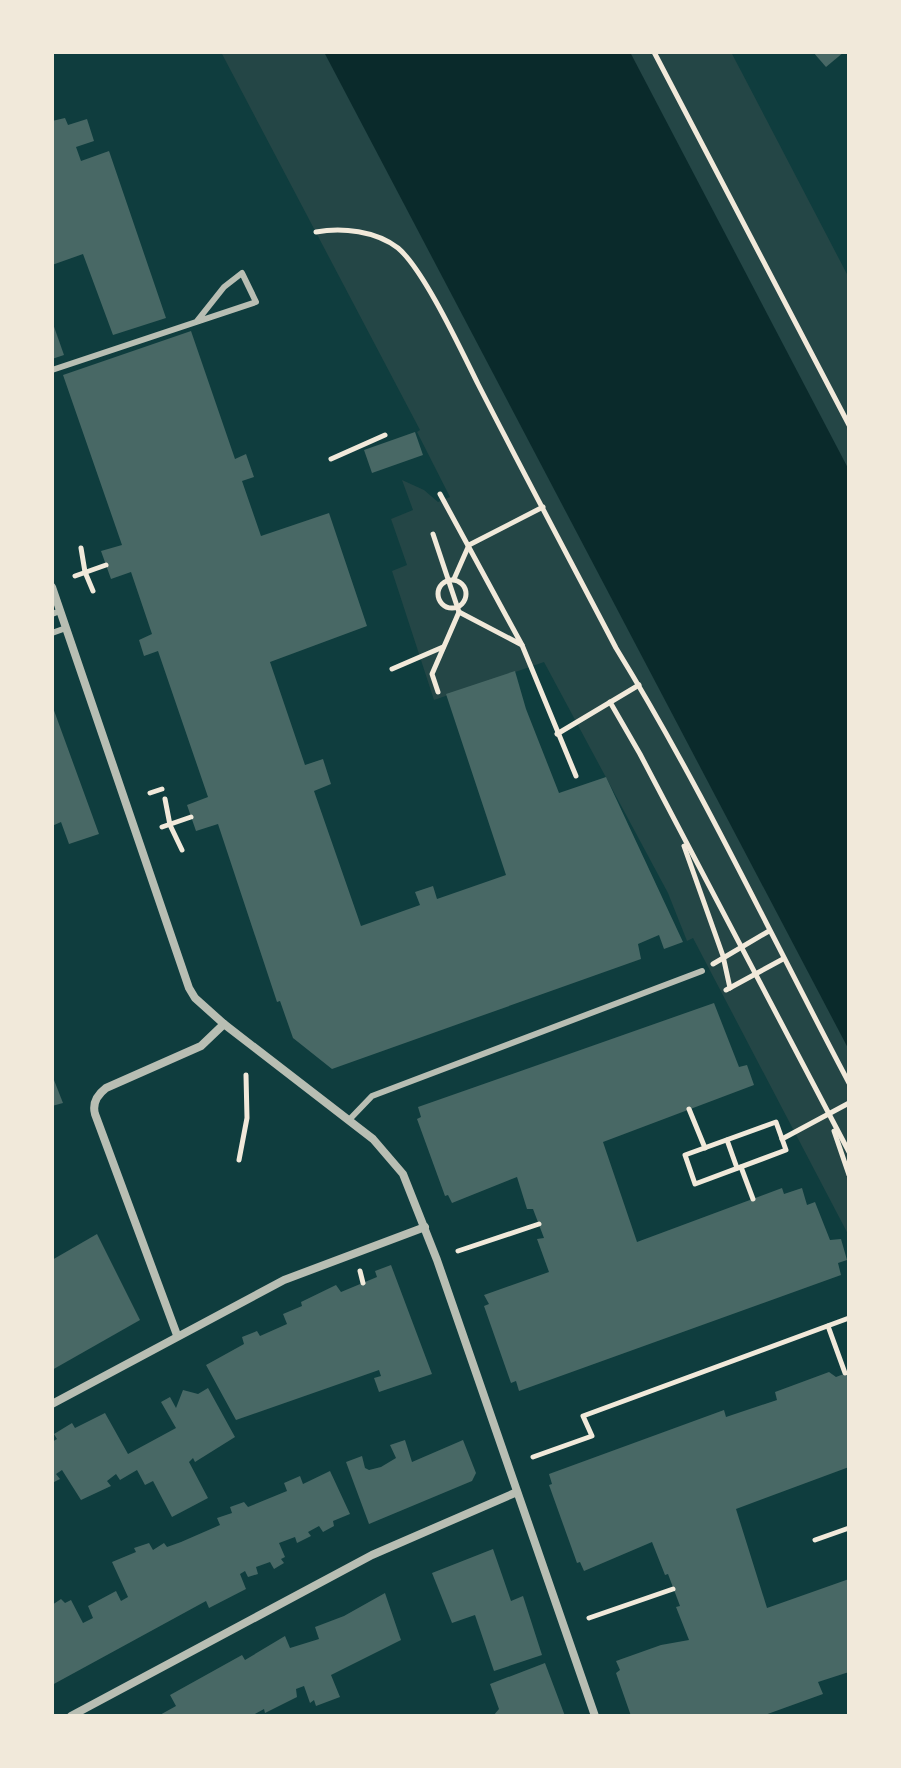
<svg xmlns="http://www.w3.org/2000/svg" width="901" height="1768" font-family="Raleway,sans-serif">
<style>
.green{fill:#244646}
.water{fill:#0a2a2b}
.building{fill:#486865}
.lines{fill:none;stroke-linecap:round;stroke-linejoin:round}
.path{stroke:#f1e9da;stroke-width:5}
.service{stroke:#b8beb3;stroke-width:6}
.minor{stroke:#b8beb3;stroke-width:8}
</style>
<rect width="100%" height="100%" fill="#0f3d3e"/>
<!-- green -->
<polygon class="green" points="221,52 731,52 741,71 849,278 849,1236 693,938 687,941 668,893 544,662 434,700 392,571 407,565 391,519 413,510 402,480 424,490 438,502 450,497 417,432 420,430"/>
<!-- water -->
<polygon class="water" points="324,52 630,52 849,470 849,1050"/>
<!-- building -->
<g class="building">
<polygon points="813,52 844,52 826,67"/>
<polygon points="65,118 68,125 87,119 94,141 76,147 81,161 109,151 166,318 113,335 83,254 52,265 52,121"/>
<polygon points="52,321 64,355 52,359"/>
<polygon points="191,331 235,459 246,454 254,477 242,481 261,536 329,513 367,626 270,662 305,765 323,759 331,784 314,791 361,926 420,905 415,892 433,886 437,899 506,875 446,694 515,671 526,709 559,793 606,777 683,942 664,949 659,935 638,944 641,959 332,1069 293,1038 280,1001 277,1002 218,824 196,831 187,805 208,797 158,651 144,656 139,640 152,634 131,572 111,579 101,551 122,545 63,375"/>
<polygon points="415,432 423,455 372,473 364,450"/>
<polygon points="52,705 99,834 69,844 61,822 52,826"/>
<polygon points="714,1003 739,1067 747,1065 754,1085 603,1142 637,1242 782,1188 784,1194 802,1188 807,1205 815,1202 830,1240 841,1239 847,1260 838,1263 841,1275 519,1391 516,1381 511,1383 484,1306 489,1304 484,1295 549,1272 537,1239 544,1238 533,1209 527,1209 517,1177 452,1203 448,1195 445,1196 417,1119 421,1117 418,1107"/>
<polygon points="52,1075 63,1103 52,1106"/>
<polygon points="97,1234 140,1320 52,1370 52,1260"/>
<polygon points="391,1265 432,1374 379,1392 374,1378 381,1376 379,1370 236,1420 206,1365 244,1344 242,1337 257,1331 260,1336 287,1324 283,1314 302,1306 301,1302 336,1285 341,1292 377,1277 375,1271"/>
<polygon points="829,1372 836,1377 849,1372 849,1467 736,1509 767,1608 849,1579 849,1672 818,1682 823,1694 762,1716 631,1716 616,1673 620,1670 616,1661 661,1645 689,1640 676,1607 680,1606 668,1574 665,1575 652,1542 584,1571 580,1562 577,1563 549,1485 552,1484 549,1474 724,1410 726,1417 777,1400 775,1392"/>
<polygon points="208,1388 235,1437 195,1462 193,1458 189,1462 208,1498 172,1517 153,1481 145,1485 137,1470 120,1480 116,1474 107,1481 111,1486 81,1500 62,1470 56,1474 60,1479 52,1483 52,1442 57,1439 54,1434 72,1423 75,1428 105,1413 128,1454 176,1428 161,1402 170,1397 176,1408 183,1390 198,1394"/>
<polygon points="405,1440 412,1462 463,1440 476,1473 472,1481 369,1524 346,1462 362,1456 365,1468 369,1470 381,1467 396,1458 390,1445"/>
<polygon points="330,1471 350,1514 333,1521 334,1526 323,1532 319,1526 308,1532 311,1536 297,1543 295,1537 279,1543 285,1557 281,1559 284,1563 274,1569 270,1562 256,1567 258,1574 248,1577 245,1571 240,1574 246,1589 209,1608 206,1601 52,1685 52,1605 61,1599 65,1603 71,1600 83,1623 93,1618 88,1606 116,1591 121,1601 128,1597 112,1562 136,1552 134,1548 149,1543 153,1550 164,1543 167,1547 181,1542 220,1525 217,1518 232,1513 230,1507 244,1502 248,1507 287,1491 284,1483 300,1476 303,1484"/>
<polygon points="493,1549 511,1601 523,1596 542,1655 494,1671 475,1615 452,1623 432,1573"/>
<polygon points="385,1593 401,1640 331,1675 340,1697 316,1706 314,1700 310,1703 304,1686 296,1689 297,1697 265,1713 264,1709 251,1716 158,1716 176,1706 170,1695 242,1655 245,1660 285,1636 290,1648 319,1639 315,1627 344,1616"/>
<polygon points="545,1663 565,1716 493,1716 499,1709 490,1684"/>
</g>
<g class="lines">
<!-- path -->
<g class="path">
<polyline points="654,52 849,425"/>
<path d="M316,232C342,227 376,231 398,248C424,270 461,350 478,384C523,472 570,560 616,648C702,788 772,938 849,1083"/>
<polyline points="331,459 385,435"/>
<polyline points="433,534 459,612 522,645 440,494"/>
<polyline points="81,548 85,572 93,591"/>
<polyline points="75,576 106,565"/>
<polyline points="454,579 469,545 543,507"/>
<circle cx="452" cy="594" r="14"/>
<polyline points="522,645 576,776"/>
<polyline points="392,669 443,647"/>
<polyline points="438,692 432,674 459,612"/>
<polyline points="610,702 640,754 849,1152"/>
<polyline points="557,734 639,685"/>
<polyline points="150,793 162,789"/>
<polyline points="165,799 170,825 182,850"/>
<polyline points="162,827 191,817"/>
<polyline points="684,846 723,956 730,988"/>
<polyline points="713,964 769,931"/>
<polyline points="726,990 783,959"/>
<polyline points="689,1109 705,1148"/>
<polygon points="776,1122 786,1150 695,1184 685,1155"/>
<polyline points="834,1131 849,1175"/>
<polyline points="782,1139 849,1103"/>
<polyline points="727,1140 737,1168"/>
<polyline points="239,1160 247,1118 246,1075"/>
<polyline points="741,1167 753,1199"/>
<polyline points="458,1251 539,1224"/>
<polyline points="360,1271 363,1283"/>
<polyline points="828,1326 845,1373"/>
<polyline points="533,1457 592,1436 583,1416 849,1318"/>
<polyline points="815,1540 849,1528"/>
<polyline points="589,1618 673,1589"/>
</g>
<!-- service -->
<g class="service">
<polyline points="52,370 256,302 242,273 224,287 197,321"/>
<polyline points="52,614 60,611"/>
<polyline points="52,633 66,628"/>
<polyline points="349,1120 372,1096 702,971"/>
</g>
<!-- minor -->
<g class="minor">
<polyline points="52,587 189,988 195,998 224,1024 373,1139 403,1174 437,1260 595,1716"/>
<path d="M177,1335L95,1114C92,1103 97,1095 106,1088L201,1046L224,1024"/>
<polyline points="52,1404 284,1280 425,1227"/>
<polyline points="71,1716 372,1555 517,1492"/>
</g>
</g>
<!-- border -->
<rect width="901" height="1768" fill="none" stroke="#f1e9da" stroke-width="108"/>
</svg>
